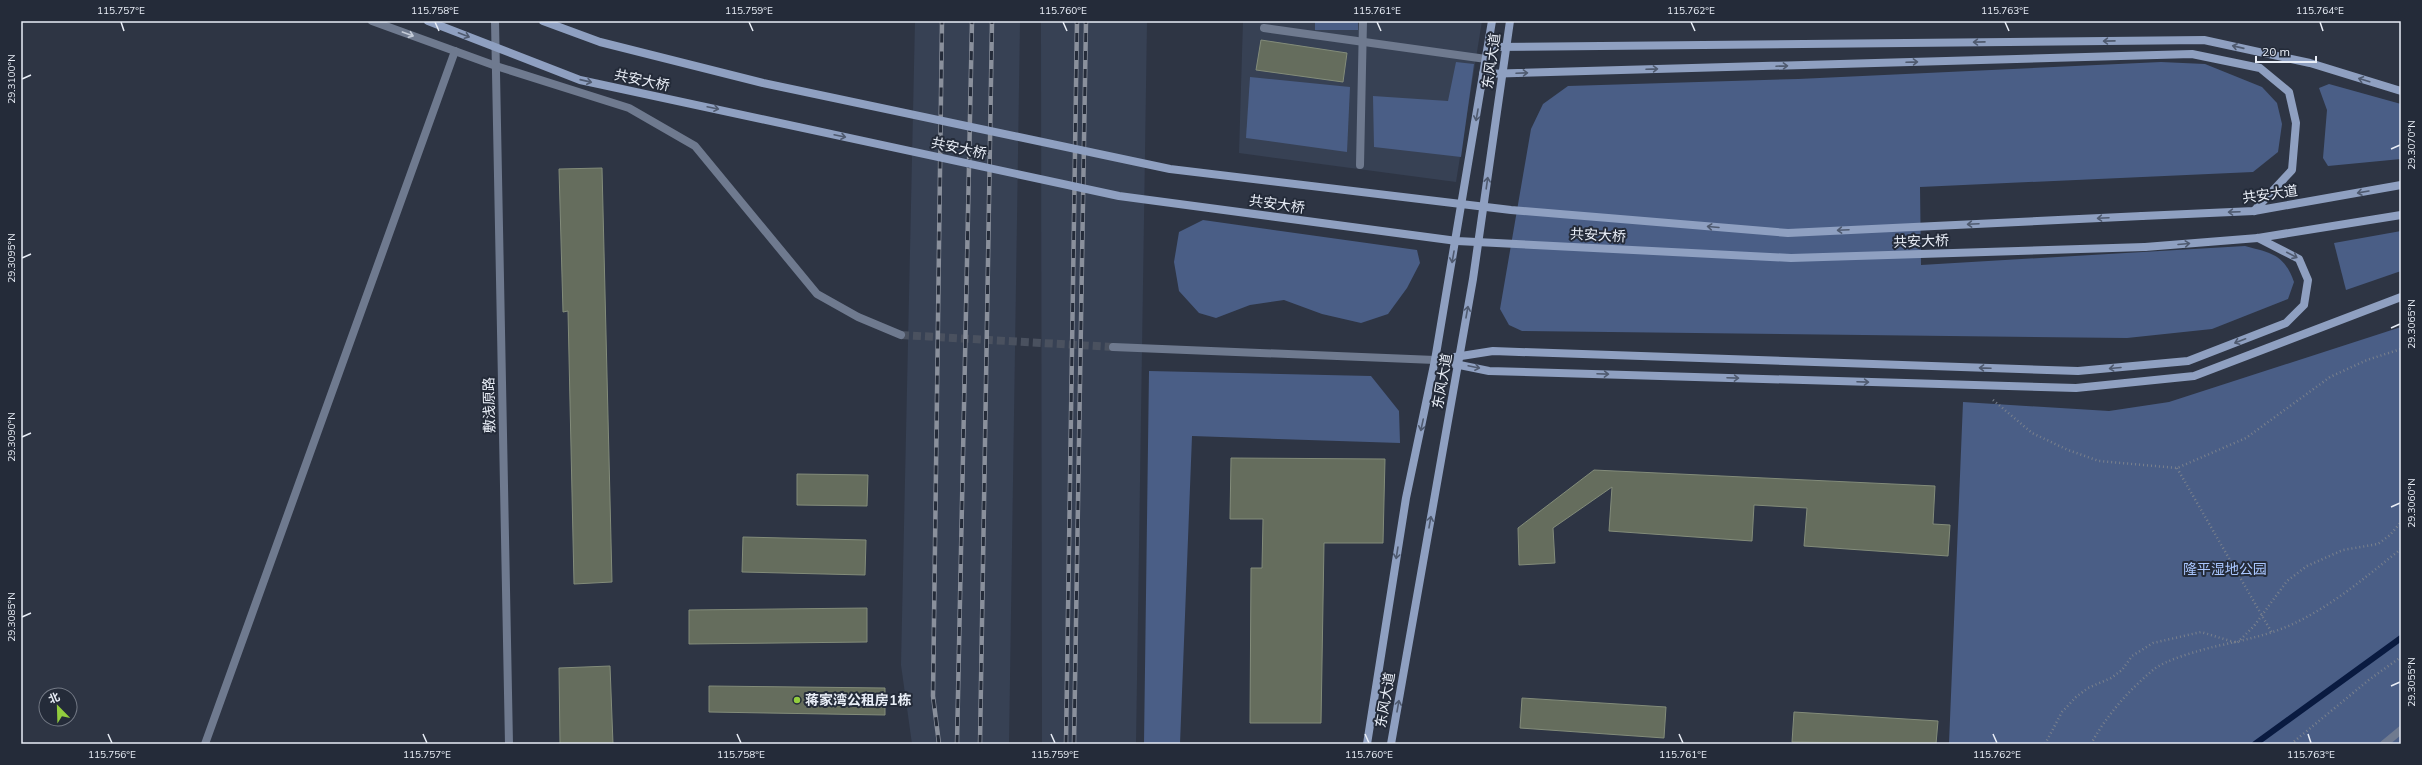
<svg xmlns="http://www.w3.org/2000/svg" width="2422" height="765" font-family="Mulish,'Noto Sans SC',sans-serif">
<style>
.built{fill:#374154}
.green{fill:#4a5e86}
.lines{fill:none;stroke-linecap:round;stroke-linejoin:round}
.stream{stroke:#091a40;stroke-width:6}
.building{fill:#656d5d;stroke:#838c7a}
.street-tunnel{stroke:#4a515f;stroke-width:8;stroke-dasharray:8 4;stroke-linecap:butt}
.path{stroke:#7a818d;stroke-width:2.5;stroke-dasharray:1 3;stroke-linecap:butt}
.street{stroke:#6f7a8f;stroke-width:8}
.secondary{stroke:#8fa0c1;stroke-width:8}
.rail-casing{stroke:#8a909c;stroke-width:4.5}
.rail{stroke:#242b39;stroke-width:3;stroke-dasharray:9;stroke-linecap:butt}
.secondary-bridge{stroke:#8fa0c1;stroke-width:8}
.oneway{stroke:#c4cbd8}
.oneway2{stroke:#4f5a6f}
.ticks{fill:none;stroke:#e9eef7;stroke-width:1.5}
.poi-dot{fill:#92cd3e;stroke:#242b39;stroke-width:1.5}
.labels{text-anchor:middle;stroke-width:4;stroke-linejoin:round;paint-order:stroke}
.street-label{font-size:14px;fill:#e9eef7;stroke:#242b39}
.park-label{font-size:14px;fill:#aac7ff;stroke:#242b39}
.poi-label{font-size:14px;font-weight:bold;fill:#e9eef7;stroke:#242b39;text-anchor:start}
.neatline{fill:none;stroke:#e9eef7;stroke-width:1.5}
.ticks-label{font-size:10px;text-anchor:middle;fill:#e9eef7}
</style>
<rect width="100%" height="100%" fill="#2e3544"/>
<!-- built -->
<g class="built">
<polygon points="915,21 1020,21 1009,744 912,744 901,665"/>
<polygon points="1041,21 1147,21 1136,744 1042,744"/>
<polygon points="1243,21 1482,21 1456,182 1239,153"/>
</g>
<!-- green -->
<g class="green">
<rect x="1315" y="21" width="43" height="9"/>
<polygon points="1456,62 1474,64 1461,157 1374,147 1373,96 1448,101"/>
<path d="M2161,62L2205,64L2262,87L2277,103L2282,124L2278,152L2253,172L1920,187L1921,265L2245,246C2271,253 2284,254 2294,282L2288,299L2212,329L2127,338L1522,331L1509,325L1500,309L1531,129L1543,104L1568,86L1798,79Z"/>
<polygon points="1250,77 1350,87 1347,152 1246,138"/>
<polygon points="2329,84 2401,104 2401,159 2328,166 2323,158 2327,110 2319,88"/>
<polygon points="1203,220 1417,250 1420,263 1407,288 1388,314 1361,323 1322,314 1284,300 1250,305 1216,318 1199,313 1179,291 1174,262 1179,232"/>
<polygon points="2401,231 2401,271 2346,290 2334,243"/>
<polygon points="2401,327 2401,744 1949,744 1963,402 2109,411 2169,402"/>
<polygon points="1149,371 1371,376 1399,411 1400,443 1192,436 1180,744 1144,744"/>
</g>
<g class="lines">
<!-- stream -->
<polyline class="stream" points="2255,744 2401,638"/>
</g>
<!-- building -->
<g class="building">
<polygon points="1261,40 1347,53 1343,82 1256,70"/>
<polygon points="602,168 612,582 574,584 568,311 563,312 559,169"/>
<polygon points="1231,458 1385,459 1383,543 1324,543 1321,723 1250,723 1251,568 1262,568 1263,519 1230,519"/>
<polygon points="1594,470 1935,486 1933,524 1950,525 1948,556 1804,546 1807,508 1754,505 1752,541 1609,531 1612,487 1553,528 1555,563 1519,565 1518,528"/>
<polygon points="797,474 868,475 867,506 797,505"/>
<polygon points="743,537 866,540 865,575 742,572"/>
<polygon points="867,608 867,642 689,644 689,610"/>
<polygon points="610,666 613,744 560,744 559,668"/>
<polygon points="709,686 885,688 885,715 709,712"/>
<polygon points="1522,698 1666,707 1664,738 1520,728"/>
<polygon points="1794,712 1938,721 1936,744 1792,742"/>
</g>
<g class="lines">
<!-- street-tunnel -->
<polyline class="street-tunnel" points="901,335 1113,347"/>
<!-- path -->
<g class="path">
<polyline points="1993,400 2032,433 2068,450 2099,461 2177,468 2246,438 2330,377 2367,360 2401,349"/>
<polyline points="2177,468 2272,633"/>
<polyline points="2045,744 2062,712 2076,697 2088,688 2111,678 2122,670 2132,656 2153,643 2201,632 2237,643 2254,626 2287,581 2307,566 2343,550 2378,544 2390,535 2401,522"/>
<path d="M2091,744C2106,716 2129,690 2153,670C2165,660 2197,651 2213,647C2243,640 2272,635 2299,621C2337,602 2368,575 2401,549"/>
<polyline points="2291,744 2370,679 2401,657"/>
</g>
<!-- street -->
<g class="street">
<polyline points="372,21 496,66 629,108 695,146 817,294 858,317 901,335"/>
<polyline points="495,21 509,744"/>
<polyline points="1264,28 1486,59"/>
<polyline points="1360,165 1363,21"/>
<polyline points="1113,347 1435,360"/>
<polyline points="205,744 455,51"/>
<polyline points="2384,744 2401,730"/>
</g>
<!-- secondary -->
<g class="secondary">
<polyline points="1488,47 2204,40 2310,63 2401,91"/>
<polyline points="1483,74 2192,54 2260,68 2289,92 2296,123 2292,170 2254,211"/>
<polyline points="2142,216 2254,211 2401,185"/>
<polyline points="2145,247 2258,238 2401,215"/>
<polyline points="1442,359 1493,351 2078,371 2188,361 2286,323 2304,305 2308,280 2299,259 2258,238"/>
<polyline points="1435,360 1489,371 2076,388 2194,376 2401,297"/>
<polyline points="1367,744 1406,498 1435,360 1492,21"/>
<polyline points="1391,744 1473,279 1510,21"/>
</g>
<!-- rail casing -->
<g class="rail-casing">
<g id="rail">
<polyline points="939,744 933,696 942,21"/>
<polyline points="957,744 972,21"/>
<polyline points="980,744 992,21"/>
<polyline points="1066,744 1077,21"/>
<polyline points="1074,744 1086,21"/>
</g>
</g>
<!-- rail -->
<use href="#rail" class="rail"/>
<!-- secondary-bridge -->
<g class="secondary-bridge">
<polyline points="428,21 580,80 1119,196 1457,241 1791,258 2145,247"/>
<polyline points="543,21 600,42 763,83 1170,169 1511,210 1788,233 2142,216"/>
</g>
</g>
<!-- one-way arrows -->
<defs><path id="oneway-shaft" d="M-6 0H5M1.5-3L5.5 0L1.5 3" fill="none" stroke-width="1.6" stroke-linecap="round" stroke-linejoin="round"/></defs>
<use class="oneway" href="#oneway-shaft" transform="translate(408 34) rotate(20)"/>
<g class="oneway2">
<use href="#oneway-shaft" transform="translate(464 35) rotate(21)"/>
<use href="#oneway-shaft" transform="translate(2109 41) rotate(179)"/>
<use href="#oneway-shaft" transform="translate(1979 42) rotate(179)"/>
<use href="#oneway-shaft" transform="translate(2238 47) rotate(-167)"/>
<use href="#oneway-shaft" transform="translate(1912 62) rotate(-2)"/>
<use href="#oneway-shaft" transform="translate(1782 66) rotate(-2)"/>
<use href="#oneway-shaft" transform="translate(1652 69) rotate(-2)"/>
<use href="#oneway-shaft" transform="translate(1522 73) rotate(-2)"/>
<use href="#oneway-shaft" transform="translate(2364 80) rotate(-163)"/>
<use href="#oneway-shaft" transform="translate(586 81) rotate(13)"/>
<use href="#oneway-shaft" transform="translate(713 108) rotate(12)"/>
<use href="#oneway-shaft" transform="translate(1477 115) rotate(100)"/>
<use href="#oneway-shaft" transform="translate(840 136) rotate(12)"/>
<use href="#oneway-shaft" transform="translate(1487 183) rotate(-82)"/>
<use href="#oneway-shaft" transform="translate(2363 192) rotate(170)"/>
<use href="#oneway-shaft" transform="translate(2234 212) rotate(178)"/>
<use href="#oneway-shaft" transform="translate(2103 218) rotate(177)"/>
<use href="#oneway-shaft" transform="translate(1973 224) rotate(177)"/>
<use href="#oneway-shaft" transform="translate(1713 227) rotate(-175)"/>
<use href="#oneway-shaft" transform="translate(1843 230) rotate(177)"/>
<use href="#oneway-shaft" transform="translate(2184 244) rotate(-5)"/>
<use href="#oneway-shaft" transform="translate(2292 255) rotate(27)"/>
<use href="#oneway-shaft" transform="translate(1453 257) rotate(100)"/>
<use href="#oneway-shaft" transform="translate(1467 312) rotate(-80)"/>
<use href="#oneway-shaft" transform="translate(2240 341) rotate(159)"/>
<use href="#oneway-shaft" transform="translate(1474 367) rotate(12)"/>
<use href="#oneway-shaft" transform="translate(1985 368) rotate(-178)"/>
<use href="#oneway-shaft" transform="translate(2115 368) rotate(175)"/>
<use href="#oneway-shaft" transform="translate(1603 374) rotate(2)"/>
<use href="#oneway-shaft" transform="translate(1733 378) rotate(2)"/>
<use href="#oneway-shaft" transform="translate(1863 382) rotate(2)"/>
<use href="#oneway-shaft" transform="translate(1422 425) rotate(102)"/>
<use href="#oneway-shaft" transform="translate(1430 522) rotate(-80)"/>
<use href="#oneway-shaft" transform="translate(1397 553) rotate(99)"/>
<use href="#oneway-shaft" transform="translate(1398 706) rotate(-80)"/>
</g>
<!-- ticks -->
<path class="ticks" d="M121,22L124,31M435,22L439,31M749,22L753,31M1063,22L1067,31M1377,22L1381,31M1691,22L1695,31M2005,22L2009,31M2320,22L2323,31M22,79L31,75M2391,149L2400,145M22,258L31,254M2391,328L2400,324M22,437L31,433M2391,507L2400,503M22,617L31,613M2391,686L2400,682M108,734L112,743M423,734L427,743M737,734L741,743M1051,734L1055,743M1365,734L1369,743M1679,734L1683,743M1993,734L1997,743M2308,734L2311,743"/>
<!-- markers -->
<circle class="poi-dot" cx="797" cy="700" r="4"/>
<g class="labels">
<!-- street labels -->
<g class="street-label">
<text transform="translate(1491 61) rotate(-82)" y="5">东风大道</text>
<text transform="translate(642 80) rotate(12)" y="5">共安大桥</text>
<text transform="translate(959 148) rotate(12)" y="5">共安大桥</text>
<text transform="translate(2270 194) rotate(-8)" y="5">共安大道</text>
<text transform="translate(1277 204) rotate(8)" y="5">共安大桥</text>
<text transform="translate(1598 235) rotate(3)" y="5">共安大桥</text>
<text transform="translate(1921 241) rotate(-2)" y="5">共安大桥</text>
<text transform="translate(1442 381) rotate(-80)" y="5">东风大道</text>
<text transform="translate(489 405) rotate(-91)" y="5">敷浅原路</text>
<text transform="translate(1385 700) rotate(-80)" y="5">东风大道</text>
</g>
<!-- park labels -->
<g class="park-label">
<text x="2225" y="574">隆平湿地公园</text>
</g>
<!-- poi labels -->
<g class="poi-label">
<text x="805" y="705">蒋家湾公租房1栋</text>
</g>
</g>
<!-- border -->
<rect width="2422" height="765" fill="none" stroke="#242b39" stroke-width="44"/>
<!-- north arrow -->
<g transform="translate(58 707) rotate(337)"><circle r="19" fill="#242b39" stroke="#737985"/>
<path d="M0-3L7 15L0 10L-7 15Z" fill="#92cd3e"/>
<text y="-6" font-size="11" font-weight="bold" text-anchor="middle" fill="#e9eef7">北</text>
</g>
<!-- scale -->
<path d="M2256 56v6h60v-6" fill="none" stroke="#e9eef7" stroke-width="2"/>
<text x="2262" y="56" font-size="12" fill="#e9eef7" stroke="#242b39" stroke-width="3" paint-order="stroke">20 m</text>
<rect x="22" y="22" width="2378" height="721" class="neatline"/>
<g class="ticks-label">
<text x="121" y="14">115.757°E</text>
<text x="435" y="14">115.758°E</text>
<text x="749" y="14">115.759°E</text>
<text x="1063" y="14">115.760°E</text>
<text x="1377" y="14">115.761°E</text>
<text x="1691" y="14">115.762°E</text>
<text x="2005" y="14">115.763°E</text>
<text x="2320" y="14">115.764°E</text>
<text transform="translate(11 79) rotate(-90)" y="4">29.3100°N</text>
<text transform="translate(2411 145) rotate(-90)" y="4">29.3070°N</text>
<text transform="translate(11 258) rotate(-90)" y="4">29.3095°N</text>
<text transform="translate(2411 324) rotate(-90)" y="4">29.3065°N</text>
<text transform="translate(11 437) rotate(-90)" y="4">29.3090°N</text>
<text transform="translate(2411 503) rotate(-90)" y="4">29.3060°N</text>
<text transform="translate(11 617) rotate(-90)" y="4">29.3085°N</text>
<text transform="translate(2411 682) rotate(-90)" y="4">29.3055°N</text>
<text x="112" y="758">115.756°E</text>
<text x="427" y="758">115.757°E</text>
<text x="741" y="758">115.758°E</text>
<text x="1055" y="758">115.759°E</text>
<text x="1369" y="758">115.760°E</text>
<text x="1683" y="758">115.761°E</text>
<text x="1997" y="758">115.762°E</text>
<text x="2311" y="758">115.763°E</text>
</g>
</svg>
